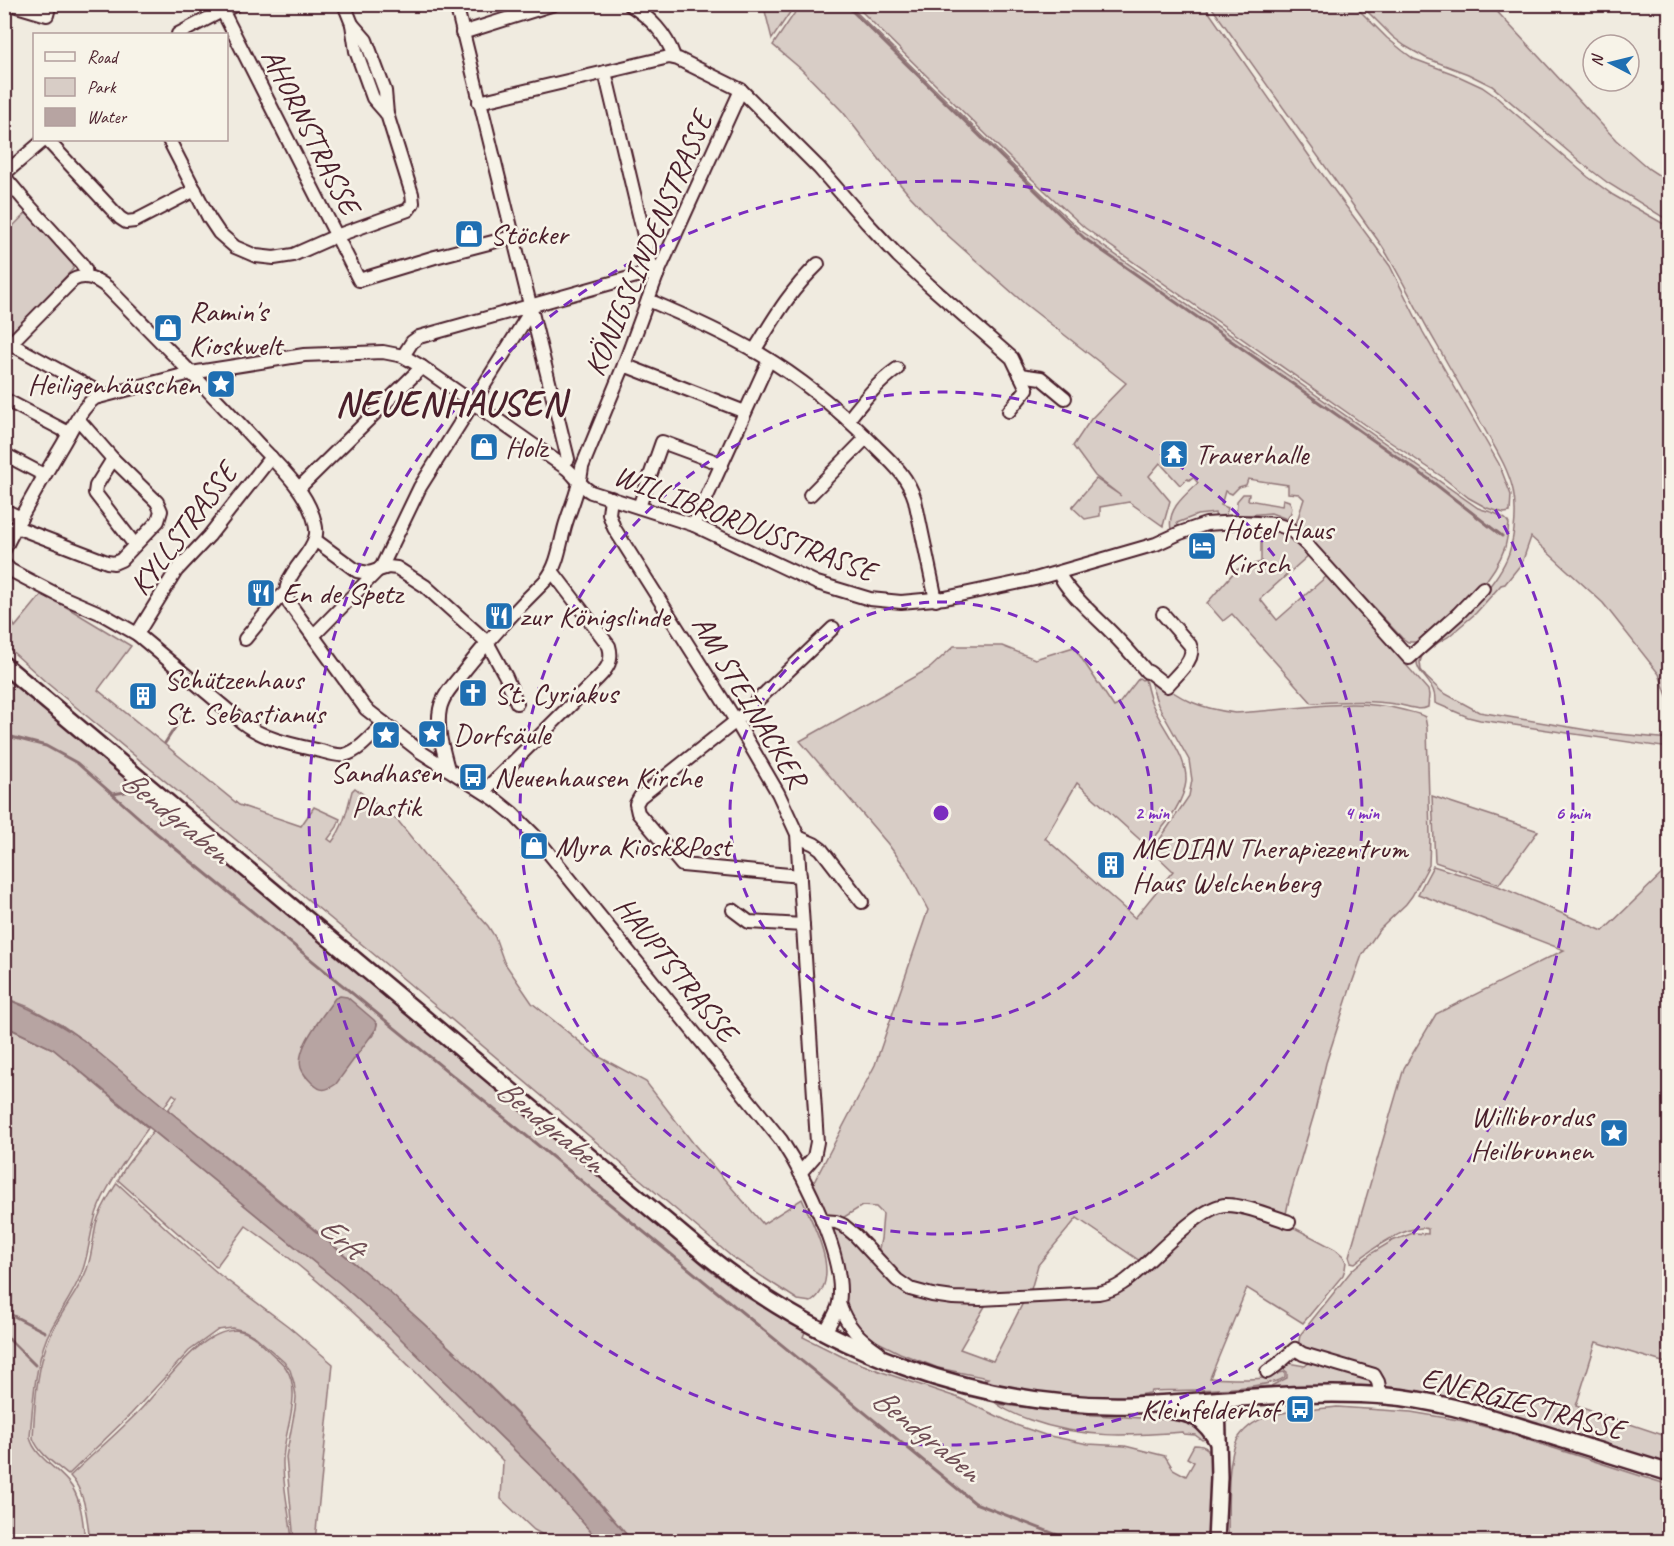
<svg xmlns="http://www.w3.org/2000/svg" width="1674" height="1546" font-family="Caveat,sans-serif">
<style>
.green{fill:#d8cdc6;stroke:#917678;stroke-width:1.5;fill-rule:evenodd}
.water{fill:#b7a4a2;stroke:#8b6f72;stroke-width:1.5}
.lines{fill:none;stroke-linecap:round;stroke-linejoin:round}
.stream{stroke:#8b6f72;stroke-width:3}
.minor-casing{stroke:#4a1f2b;stroke-width:16}
.major-casing{stroke:#4a1f2b;stroke-width:20}
.minor{stroke:#f7f3e8;stroke-width:12}
.major{stroke:#f7f3e8;stroke-width:15}
.ring{fill:none;stroke:#7b2cbf;stroke-width:3;stroke-dasharray:10 8}
.labels{text-anchor:middle;stroke-width:5;stroke-linejoin:round;paint-order:stroke}
.street-label{font-size:30px;fill:#4a1f2b;stroke:#f7f3e8}
.poi-label{font-size:30px;fill:#4a1f2b;stroke:#f7f3e8;text-anchor:start}
.water-label{font-size:32px;font-style:italic;fill:#704e55;stroke:#f7f3e8}
.district-label{font-size:36px;font-weight:bold;letter-spacing:1.5px;fill:#4a1f2b;stroke:#f7f3e8}
.centre{fill:#7b2cbf;stroke:#f7f3e8;stroke-width:3}
.ring-label{font-size:18px;text-anchor:middle;font-weight:bold;fill:#7b2cbf;stroke:#f7f3e8;stroke-width:5;stroke-linejoin:round;paint-order:stroke}
</style>
<rect width="100%" height="100%" fill="#f0ebe0"/>
<filter id="ink" filterUnits="userSpaceOnUse"><feTurbulence type="fractalNoise" baseFrequency=".0167" numOctaves="2"/><feDisplacementMap in="SourceGraphic" scale="12" xChannelSelector="R" yChannelSelector="G"/><feConvolveMatrix kernelMatrix="1 2 1 2 8 2 1 2 1" color-interpolation-filters="sRGB"/></filter>
<g filter="url(#ink)">
<!-- green -->
<g class="green">
<polygon points="756,5 795,5 772,39 765,11"/>
<path d="M800,5H849L1038,190L1080,230L1478,508C1488,512 1505,514 1509,524C1508,532 1507,540 1505,547C1491,587 1453,614 1423,642H1408L1402,638L1296,524L1304,499L1299,494L1288,493V485L1248,479L1246,485L1239,487L1232,494L1225,491L1221,505L1228,508L1225,517L1216,520L1215,513L1197,515L1177,523L1180,530L1171,529C1167,509 1184,496 1198,483L1193,477L1189,480L1187,479L1180,485L1160,463L1149,476L1170,501L1163,526L1129,502L1100,507V516L1085,519L1072,507L1096,479L1121,496L1095,476L1073,446L1091,419L1126,383L1025,304L944,232L910,196L883,164L843,112L801,69L773,45Z"/>
<polygon points="855,5 1204,5 1317,167 1390,266 1423,332 1499,464 1511,495 1510,512 1504,513 1487,508 1469,498 1441,476 1372,430 1085,228 1019,167"/>
<path d="M1210,5H1354L1387,38L1403,51L1414,59L1454,74L1482,87L1495,96L1588,177L1613,195L1669,227V701L1659,674L1603,603L1531,537L1522,563L1505,584L1501,585L1476,613L1448,637L1439,642L1422,656L1420,662L1421,670L1426,677L1442,692L1479,712L1599,732L1669,739V748L1480,720L1468,717L1435,703C1435,701 1435,695 1434,693C1431,679 1415,673 1417,658C1447,629 1495,592 1509,553C1515,534 1517,509 1513,490C1508,468 1495,448 1484,428C1469,401 1453,373 1437,345C1418,313 1402,278 1382,246Z"/>
<polygon points="1361,5 1491,5 1616,140 1649,169 1669,182 1669,221 1608,183 1583,164 1492,86 1468,74 1426,58 1405,46 1393,37"/>
<polygon points="27,212 74,265 73,269 5,340 5,234"/>
<path d="M1243,494H1249L1248,500L1282,506L1283,499L1289,501C1294,507 1291,514 1287,519L1271,513L1236,516L1237,501Z"/>
<path d="M1261,528L1284,531L1310,554L1260,599L1277,620L1328,575L1428,690L1429,695L1428,707C1418,712 1406,705 1395,704C1368,700 1340,702 1312,703L1232,614L1223,621L1207,603L1236,570L1261,562Z"/>
<path d="M43,593L131,646L98,690L239,805L301,826L314,807L340,819L337,827L328,839L332,842C344,826 347,810 352,791L355,788L399,822L431,862L488,926L495,937L504,962L532,1003L596,1055L646,1082L693,1143L763,1224L802,1199C814,1227 844,1279 811,1302L798,1300L732,1257L406,981L47,683L5,645V611L9,614L15,627Z"/>
<path d="M954,646H1002L1035,659L1074,647L1114,707L1118,705L1139,678L1142,680L1145,679C1147,688 1149,698 1153,706C1163,730 1192,761 1185,787C1180,809 1161,830 1147,846L1077,783L1045,838L1135,918L1173,871L1152,851L1189,796L1192,780L1189,760L1158,705L1149,678L1152,677C1181,700 1199,708 1235,713C1291,711 1349,696 1403,710C1411,712 1418,713 1425,717L1427,728L1430,836L1429,865L1412,896L1406,904L1379,930L1362,955L1351,986L1326,1063L1315,1111L1289,1199L1285,1219L1223,1200L1209,1204L1195,1214L1143,1263L1077,1218L1038,1265L1030,1293L945,1295L903,1281L878,1253L881,1239L883,1214L876,1207L862,1206L841,1219L825,1215L813,1184L875,1065L928,910L905,867L888,844L800,741L930,668Z"/>
<path d="M5,675L219,858L384,990L544,1127L710,1271L748,1298L805,1332L803,1337L843,1357L882,1372L959,1398L1016,1425L1045,1435L1088,1444L1125,1446L1165,1456L1173,1469L1186,1476L1194,1462L1187,1458L1194,1445C1208,1445 1209,1450 1213,1462L1211,1541H632C558,1452 476,1368 388,1292C317,1229 242,1170 168,1110L177,1097L173,1094L164,1107L83,1040L63,1026L29,1007L5,998ZM377,1024L374,1035L306,1077L301,1066L304,1045Z"/>
<polygon points="1432,796 1538,831 1499,884 1435,862"/>
<path d="M1433,866L1498,886L1603,931L1669,867V1364L1596,1342L1576,1406L1669,1437V1468L1486,1410L1484,1405L1481,1403L1476,1407L1388,1390L1383,1384L1298,1346L1300,1335L1352,1270L1372,1253L1392,1241L1413,1233L1428,1234V1229C1409,1222 1369,1251 1355,1263L1351,1262L1349,1256L1404,1068L1436,1014L1564,950L1418,894Z"/>
<path d="M4,1026L53,1049L148,1128C131,1152 111,1178 99,1206C90,1227 90,1251 82,1272C73,1296 57,1315 47,1337C34,1369 33,1404 30,1437C34,1457 61,1470 72,1487C82,1503 83,1523 85,1541H5Z"/>
<path d="M153,1131L342,1285L391,1329L548,1483L599,1541H561L555,1538L543,1535L534,1530L501,1499L503,1461C422,1378 342,1293 246,1226L216,1267L118,1180L126,1166Z"/>
<path d="M117,1183L169,1231L220,1275L288,1326L333,1364L315,1541H294L286,1457L295,1409L296,1397L294,1383L290,1370L284,1362L256,1337L245,1331L232,1328L218,1330L189,1351L131,1414L68,1475C55,1464 39,1454 33,1438C35,1403 36,1367 51,1334C61,1311 78,1293 87,1269C92,1255 93,1239 96,1224C100,1209 109,1196 117,1183Z"/>
<path d="M1232,1209L1289,1225L1335,1249L1343,1256L1346,1262L1345,1269L1343,1275L1303,1323L1247,1288L1210,1378C1227,1379 1246,1380 1263,1378C1271,1378 1277,1372 1285,1372V1377C1266,1391 1178,1390 1151,1391L1150,1393L1119,1398H1090L1025,1392L980,1383L988,1378L938,1368L900,1353L872,1339L859,1328L850,1317L843,1302V1268L833,1233L835,1229L840,1226L906,1289L988,1301L960,1349L993,1361L1025,1299L1101,1294L1205,1215Z"/>
<path d="M236,1330C251,1332 259,1341 270,1352C275,1357 282,1362 286,1368C304,1395 282,1434 283,1463C283,1489 290,1515 292,1541H90C87,1520 86,1492 70,1476C93,1454 119,1432 141,1409C166,1384 198,1331 236,1330Z"/>
<polygon points="1312,1360 1371,1377 1375,1385 1373,1388 1294,1388 1202,1394 1202,1391 1271,1386 1287,1378 1287,1372 1283,1369 1288,1363 1305,1366"/>
<path d="M997,1404L1079,1414L1172,1420L1195,1425L1209,1438L1202,1440L1195,1435L1184,1434L1183,1432C1128,1436 1084,1439 1030,1420C1019,1416 1006,1411 997,1404Z"/>
<path d="M1337,1407L1411,1412L1464,1421L1497,1430L1669,1485V1541H1228C1229,1516 1225,1457 1239,1437C1246,1427 1258,1419 1269,1416C1291,1409 1315,1410 1337,1407Z"/>
</g>
<!-- water -->
<g class="water">
<path d="M340,996L347,997L374,1020L377,1024L376,1029L336,1084C326,1091 321,1092 312,1083C308,1079 303,1074 301,1068C295,1047 324,1015 335,998Z"/>
<path d="M4,998C33,1009 58,1023 83,1040L388,1291L467,1364L553,1451L632,1541H599L548,1483L391,1329L342,1285L53,1049L5,1026Z"/>
</g>
<g class="lines">
<!-- stream -->
<g class="stream">
<polyline points="845,4 1084,238 1430,480 1502,536"/>
<polyline points="4,735 46,746 77,763 154,831 975,1503 1075,1542"/>
<polyline points="165,743 185,712"/>
<polyline points="113,794 131,791"/>
<polyline points="4,1311 45,1332"/>
<polyline points="4,1334 35,1365"/>
</g>
<!-- minor casing -->
<g class="minor-casing">
<g id="minor">
<polyline points="10,4 47,15 50,4"/>
<polyline points="219,4 359,280 435,257 512,237"/>
<polyline points="344,4 352,24 356,51 373,98 387,114"/>
<polyline points="456,4 568,459"/>
<path d="M629,4C650,18 666,33 674,57"/>
<polyline points="462,33 554,4"/>
<polyline points="178,34 222,11 237,4"/>
<polyline points="605,72 651,265 657,275"/>
<polyline points="479,102 669,57 678,59 741,90 819,168 867,223 898,256 929,285 1012,358 1027,389 1009,411"/>
<polyline points="47,140 120,218 126,222 135,221 195,190"/>
<polyline points="169,140 209,218 219,233 235,247 256,256 274,258 293,255 336,236 408,210 413,203 412,194 387,114 385,91 366,40 352,24"/>
<polyline points="4,174 44,140"/>
<polyline points="4,176 24,200 81,263 85,269 86,277"/>
<path d="M648,300C686,316 724,333 760,354C800,378 838,409 871,442C890,461 907,474 915,500L936,600"/>
<polyline points="11,344 104,395"/>
<path d="M4,350L73,280C86,273 97,279 108,288C159,340 211,392 261,447C281,468 303,488 313,516C315,523 318,531 315,538C309,560 277,578 289,603L358,698L366,709L384,723L421,752L496,800L512,813L535,836L781,1140C804,1175 847,1261 839,1303C837,1313 830,1323 825,1332"/>
<path d="M754,351C775,317 789,292 818,264"/>
<polyline points="403,356 412,342 419,337 640,275 647,274 657,275"/>
<polyline points="624,365 745,412"/>
<polyline points="1020,375 1041,378 1065,398"/>
<polyline points="4,399 69,433"/>
<path d="M848,420C863,401 877,383 897,369"/>
<polyline points="4,454 44,475"/>
<polyline points="113,459 96,486 95,493 135,545"/>
<polyline points="299,488 422,367"/>
<polyline points="810,495 866,438"/>
<polyline points="611,498 609,514 614,528 736,721 778,793 797,834 817,1142 814,1157 800,1173"/>
<polyline points="639,507 662,442 722,464"/>
<polyline points="4,510 21,518"/>
<polyline points="694,525 769,360"/>
<polyline points="16,527 107,562 114,563 121,560 158,521 161,511 157,502 113,459 78,419"/>
<polyline points="315,540 357,571 369,573 388,567 397,568 425,586 487,642 506,677 517,703"/>
<path d="M4,550C22,513 43,478 63,444C72,429 81,408 95,398L191,373L304,355L383,352L403,356L422,367L566,468C575,475 580,486 591,492L694,525L817,583L870,599L901,602L945,598L1035,579L1156,544L1180,533L1206,524L1238,522L1275,524L1290,529L1308,546L1409,658L1458,614L1483,588"/>
<path d="M4,564L10,570L25,578L60,596L102,614L137,634L243,723C265,740 295,745 321,751C328,753 337,756 344,755C360,751 373,734 384,723"/>
<path d="M1059,573C1064,589 1096,617 1109,630C1122,643 1135,658 1147,672H1149L1167,686C1176,675 1197,659 1190,645L1163,614"/>
<polyline points="137,634 176,571 209,536 271,457"/>
<polyline points="313,636 382,566 420,487 527,317 530,306"/>
<polyline points="245,639 277,600 286,592"/>
<path d="M448,769C443,750 436,728 440,709C443,694 456,682 465,670C490,638 517,608 546,580C558,565 560,544 565,526C571,506 580,488 582,467L624,365L657,275L741,90"/>
<path d="M484,791L598,678C608,668 613,660 609,646L552,571"/>
<polyline points="798,837 814,844 821,849 862,902"/>
<polyline points="800,876 682,865 638,813 636,804 640,797 736,721 833,628"/>
<polyline points="733,910 749,922 803,925"/>
<path d="M822,1221L836,1222L843,1225L855,1235L897,1280L910,1289L932,1295L953,1298L980,1299L1098,1293C1117,1290 1128,1280 1141,1268C1159,1252 1203,1205 1226,1205C1245,1205 1271,1216 1289,1222"/>
<path d="M839,1303C846,1326 860,1339 879,1352"/>
<polyline points="1267,1372 1277,1365 1295,1349 1303,1354 1374,1375 1378,1382 1381,1396"/>
</g>
</g>
<!-- major casing -->
<g class="major-casing">
<g id="major">
<path d="M4,665L705,1254C824,1350 977,1409 1132,1405C1216,1402 1301,1389 1386,1396C1438,1400 1488,1417 1538,1432C1582,1446 1626,1459 1670,1473"/>
<path d="M1169,1410C1196,1414 1204,1419 1218,1442"/>
<polyline points="1216,1542 1219,1477 1217,1400"/>
</g>
</g>
<!-- minor -->
<use href="#minor" class="minor"/>
<!-- major -->
<use href="#major" class="major"/>
</g>
</g>
<!-- distance rings -->
<g class="ring">
<circle cx="941" cy="813" r="211"/>
<circle cx="941" cy="813" r="421"/>
<circle cx="941" cy="813" r="632"/>
</g>
<!-- icons -->
<defs>
<g id="shop-square" transform="scale(1.5)"><rect x="-9" y="-9" width="18" height="18" rx="4" fill="#1f6fb2" stroke="#f7f3e8"/><path d="M-5-2.5h2.3a2.7 3.5 0 0 1 5.4 0H5L5.5 6h-11ZM-1.5-2.5h3a1.5 2.3 0 0 0-3 0Z" fill="#fff"/></g>
<g id="sight-square" transform="scale(1.5)"><rect x="-9" y="-9" width="18" height="18" rx="4" fill="#1f6fb2" stroke="#f7f3e8"/><path d="M0-6L1.8-2.2L6-1.7L2.9 1.2L3.7 5.4L0 3.3L-3.7 5.4L-2.9 1.2L-6-1.7L-1.8-2.2Z" fill="#fff"/></g>
<g id="temple-square" transform="scale(1.5)"><rect x="-9" y="-9" width="18" height="18" rx="4" fill="#1f6fb2" stroke="#f7f3e8"/><path d="M0-6L5-2H3V0L6.5 2.5H4V6H1.5V3h-3V6H-4V2.5H-6.5L-3 0V-2H-5Z" fill="#fff"/></g>
<g id="hotel-square" transform="scale(1.5)"><rect x="-9" y="-9" width="18" height="18" rx="4" fill="#1f6fb2" stroke="#f7f3e8"/><path d="M-6-4.5h1.5V1H6V5H4.5V3h-9V5H-6ZM-4 0a1.8 1.8 0 1 1 3.6 0ZM.5 0V-2.5h3Q6-2.5 6 0Z" fill="#fff"/></g>
<g id="restaurant-square" transform="scale(1.5)"><rect x="-9" y="-9" width="18" height="18" rx="4" fill="#1f6fb2" stroke="#f7f3e8"/><path d="M-5-6h1v4h1v-4h1v4h1v-4h1v5L-1.5 .5V6h-2V.5L-5-1ZM5-6V6H3V1.5H1.5Q1.5-4 5-6Z" fill="#fff"/></g>
<g id="church-square" transform="scale(1.5)"><rect x="-9" y="-9" width="18" height="18" rx="4" fill="#1f6fb2" stroke="#f7f3e8"/><path d="M-1.2-6h2.4v3.5h3.3v2.4h-3.3V6h-2.4V-.1h-3.3v-2.4h3.3Z" fill="#fff"/></g>
<g id="building-square" transform="scale(1.5)"><rect x="-9" y="-9" width="18" height="18" rx="4" fill="#1f6fb2" stroke="#f7f3e8"/><path d="M-4-6H4V6H1V3H-1V6H-4ZM-2.5-4.3h1.7v1.8h-1.7ZM.8-4.3h1.7v1.8H.8ZM-2.5-1h1.7V.8h-1.7ZM.8-1h1.7V.8H.8Z" fill="#fff"/></g>
<g id="bus-square" transform="scale(1.5)"><rect x="-9" y="-9" width="18" height="18" rx="4" fill="#1f6fb2" stroke="#f7f3e8"/><path d="M-5-6H5V4H4V6H2V4H-2V6H-4V4H-5ZM-3.5-4V0h7V-4ZM-3.5 1.2v1.5H-2V1.2ZM2 1.2v1.5H3.5V1.2Z" fill="#fff"/></g>
</defs>
<g fill-rule="evenodd">
<use href="#shop-square" x="469" y="234"/>
<use href="#shop-square" x="168" y="328"/>
<use href="#sight-square" x="221" y="384"/>
<use href="#shop-square" x="484" y="447"/>
<use href="#temple-square" x="1174" y="454"/>
<use href="#hotel-square" x="1202" y="546"/>
<use href="#restaurant-square" x="261" y="593"/>
<use href="#restaurant-square" x="499" y="616"/>
<use href="#church-square" x="473" y="693"/>
<use href="#building-square" x="143" y="696"/>
<use href="#sight-square" x="432" y="734"/>
<use href="#sight-square" x="386" y="735"/>
<use href="#bus-square" x="473" y="777"/>
<use href="#shop-square" x="534" y="846"/>
<use href="#building-square" x="1111" y="865"/>
<use href="#sight-square" x="1614" y="1133"/>
<use href="#bus-square" x="1300" y="1409"/>
</g>
<g class="labels">
<!-- street labels -->
<g class="street-label">
<text transform="translate(311 131) rotate(63)" y="10">AHORNSTRASSE</text>
<text transform="translate(648 244) rotate(-67)" y="10">KÖNIGSLINDENSTRASSE</text>
<text transform="translate(745 523) rotate(21)" y="10">WILLIBRORDUSSTRASSE</text>
<text transform="translate(183 529) rotate(-53)" y="10">KYLLSTRASSE</text>
<text transform="translate(750 701) rotate(59)" y="10">AM STEINACKER</text>
<text transform="translate(676 969) rotate(51)" y="10">HAUPTSTRASSE</text>
<text transform="translate(1523 1403) rotate(15)" y="10">ENERGIESTRASSE</text>
</g>
<!-- poi labels -->
<g class="poi-label">
<text x="490" y="244">Stöcker</text>
<text x="189" y="321">Ramin's<tspan x="189" dy="34">Kioskwelt</tspan></text>
<text x="200" y="394" text-anchor="end">Heiligenhäuschen</text>
<text x="505" y="457">Holz</text>
<text x="1195" y="464">Trauerhalle</text>
<text x="1223" y="539">Hotel Haus<tspan x="1223" dy="34">Kirsch</tspan></text>
<text x="282" y="603">En de Spetz</text>
<text x="520" y="626">zur Königslinde</text>
<text x="164" y="689">Schützenhaus<tspan x="164" dy="34">St. Sebastianus</tspan></text>
<text x="494" y="703">St. Cyriakus</text>
<text x="453" y="744">Dorfsäule</text>
<text x="386" y="782" text-anchor="middle">Sandhasen<tspan x="386" dy="34">Plastik</tspan></text>
<text x="494" y="787">Neuenhausen Kirche</text>
<text x="555" y="856">Myra Kiosk&amp;Post</text>
<text x="1132" y="858">MEDIAN Therapiezentrum<tspan x="1132" dy="34">Haus Welchenberg</tspan></text>
<text x="1593" y="1126" text-anchor="end">Willibrordus<tspan x="1593" dy="34">Heilbrunnen</tspan></text>
<text x="1279" y="1419" text-anchor="end">Kleinfelderhof</text>
</g>
<!-- water labels -->
<g class="water-label">
<text transform="translate(176 816) rotate(39)" y="11">Bendgraben</text>
<text transform="translate(551 1125) rotate(39)" y="11">Bendgraben</text>
<text transform="translate(342 1237) rotate(40)" y="11">Erft</text>
<text transform="translate(927 1434) rotate(39)" y="11">Bendgraben</text>
</g>
<!-- district labels -->
<g class="district-label">
<text x="451" y="415">NEUENHAUSEN</text>
</g>
</g>
<circle cx="941" cy="813" r="9" class="centre"/>
<g class="ring-label">
<text x="1152" y="819">2 min</text>
<text x="1362" y="819">4 min</text>
<text x="1573" y="819">6 min</text>
</g>
<!-- margin -->
<rect width="1674" height="1546" fill="none" stroke="#f7f3e8" stroke-width="24"/>
<rect x="12" y="12" width="1650" height="1522" fill="none" stroke="#4a1f2b" stroke-width="2" filter="url(#ink)"/>
<!-- legend -->
<rect x="33" y="33" width="195" height="108" fill="#f7f3e8" stroke="#b29e9c" stroke-width="1.5"/>
<rect x="45" y="52" width="30" height="9" fill="#f7f3e8" stroke="#b29e9c" stroke-width="1.5"/>
<text x="87" y="63" font-size="18" fill="#4a1f2b">Road</text>
<rect x="45" y="78" width="30" height="18" fill="#d8cdc6" stroke="#b29e9c" stroke-width="1.5"/>
<text x="87" y="93" font-size="18" fill="#4a1f2b">Park</text>
<rect x="45" y="108" width="30" height="18" fill="#b7a4a2" stroke="#b29e9c" stroke-width="1.5"/>
<text x="87" y="123" font-size="18" fill="#4a1f2b">Water</text>
<!-- north arrow -->
<g transform="translate(1611 63) rotate(277)"><circle r="28" fill="#f7f3e8" stroke="#b29e9c" stroke-width="1.5"/>
<path d="M0-4.5L10 22L0 15L-10 22Z" fill="#1f6fb2"/>
<text y="-9" font-size="16" font-weight="bold" text-anchor="middle" fill="#4a1f2b">N</text>
</g>
</svg>
